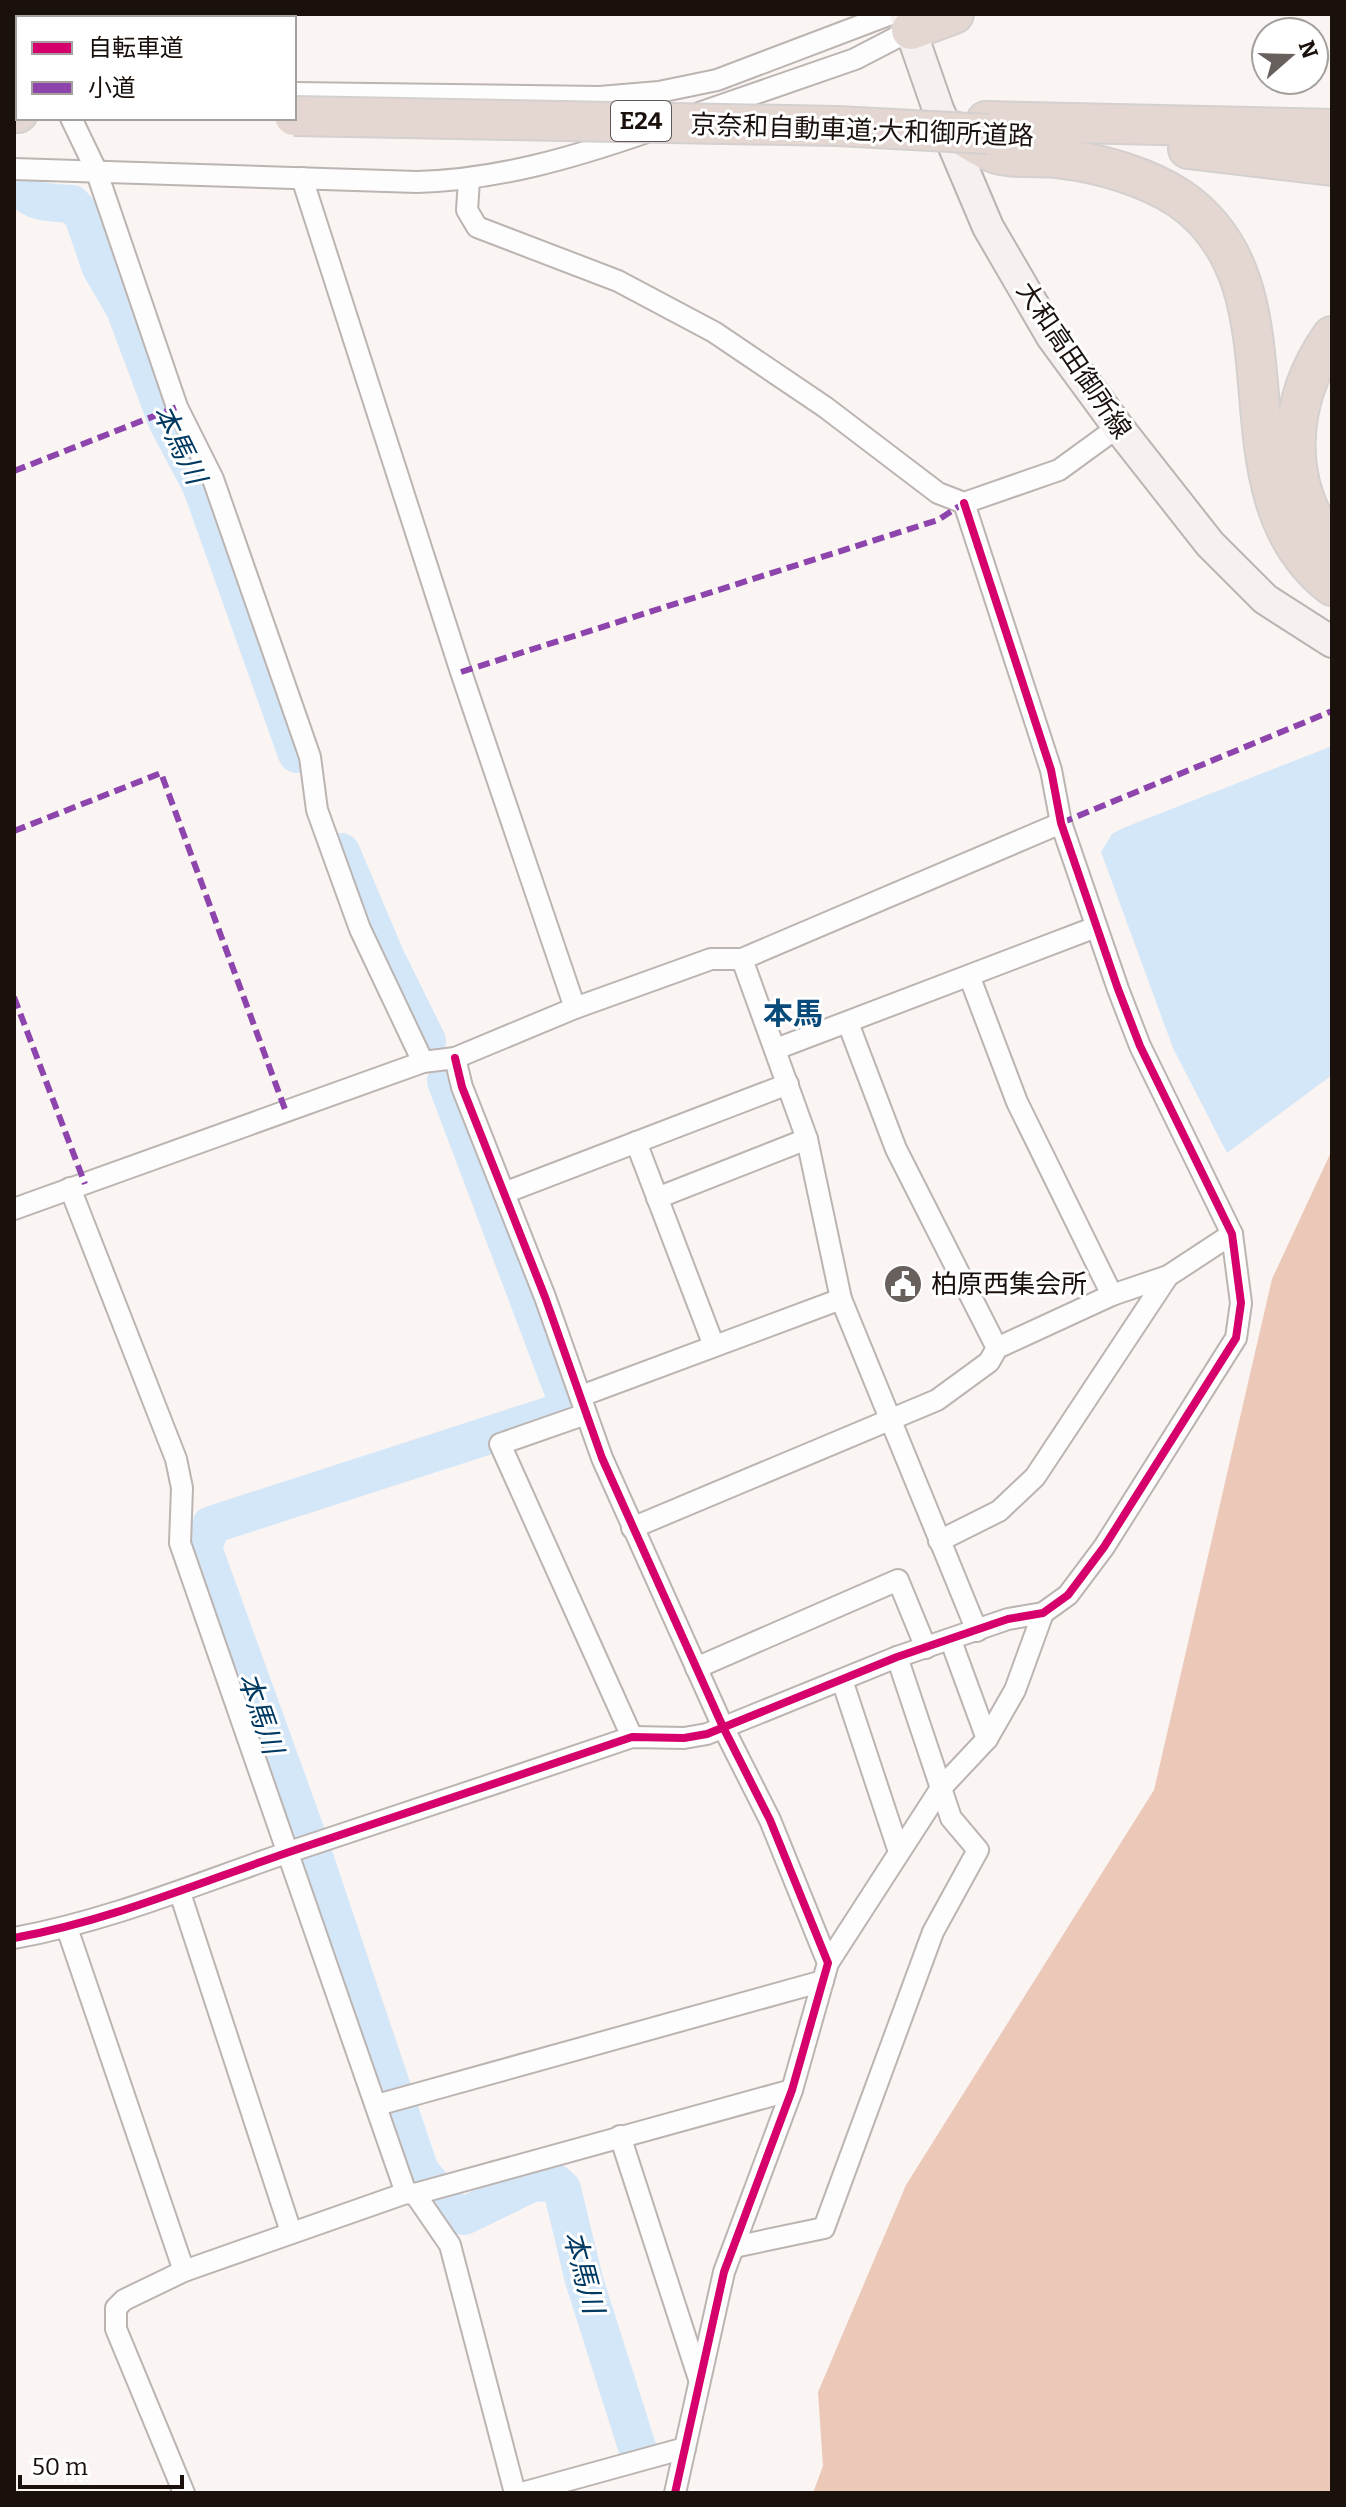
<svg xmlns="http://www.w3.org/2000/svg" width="1346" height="2507" font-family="Bitter,'Noto Sans JP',serif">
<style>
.forest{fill:#ecc8b8}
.water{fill:#d4e7f9}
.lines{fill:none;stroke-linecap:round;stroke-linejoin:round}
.river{stroke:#d4e7f9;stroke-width:38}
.street-casing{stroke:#bbb4b1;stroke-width:24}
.secondary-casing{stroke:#bbb4b1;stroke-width:34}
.highway-casing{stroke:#d4d0cf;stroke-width:42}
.street{stroke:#fefdfd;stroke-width:20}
.secondary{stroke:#f6f1f0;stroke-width:30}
.highway{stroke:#e4d7d2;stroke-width:38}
.highway-bridge-casing{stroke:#d4d0cf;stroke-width:42;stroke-linecap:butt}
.highway-bridge{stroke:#e4d7d2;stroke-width:38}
.quiet{stroke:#8e44ad;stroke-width:6;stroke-dasharray:12 6;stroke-linecap:butt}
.cycleway-casing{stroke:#fff;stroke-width:13}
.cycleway{stroke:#d6006c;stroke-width:8}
.labels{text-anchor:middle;stroke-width:6;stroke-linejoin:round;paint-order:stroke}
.shield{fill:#fff;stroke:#5f5856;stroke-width:2}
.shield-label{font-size:24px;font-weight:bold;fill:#1a110d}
.street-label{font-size:26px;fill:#1a110d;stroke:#fff}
.poi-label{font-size:26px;fill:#1a110d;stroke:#fff;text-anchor:start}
.water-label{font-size:28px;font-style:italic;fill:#003961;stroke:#fff}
.quarter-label{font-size:30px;font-weight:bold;fill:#084b7a;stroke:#fff}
</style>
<rect width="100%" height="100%" fill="#faf4f2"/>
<!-- forest -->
<polygon class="forest" points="1332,1150 1332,2493 813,2493 823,2466 818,2392 906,2185 1154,1790 1272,1279"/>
<!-- water -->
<polygon class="water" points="1332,746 1332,1075 1227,1153 1173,1048 1101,852 1112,834 1123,828"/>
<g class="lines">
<!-- river -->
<g class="river">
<path d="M14,180C29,204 46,202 72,204L83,216L101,268L125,309L167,421L201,485L297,754"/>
<polyline points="341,852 386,958 427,1041"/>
<polyline points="446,1081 570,1409 211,1525 203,1548 306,1833 420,2171 456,2215 464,2216 532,2183 554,2182 562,2189 584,2280 637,2447"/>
</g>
<!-- street casing -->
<g class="street-casing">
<g id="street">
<polyline points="33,14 34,18"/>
<polyline points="14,90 18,90"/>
<polyline points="294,93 600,97 659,92 717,80 891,14"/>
<polyline points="699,113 855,59 911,30"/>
<polyline points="71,118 96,170 177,407 213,479 310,757 317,810 360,929 423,1062"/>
<path d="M14,169L417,182C496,180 572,158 647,132"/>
<polyline points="302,178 461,672 575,1008"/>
<polyline points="469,180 467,210 477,227 618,281 714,332 825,407 938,493 964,503 1059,470 1118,427"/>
<polyline points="742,959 807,1139 841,1299 977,1631"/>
<polyline points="970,978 1017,1102 1112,1295"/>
<polyline points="848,1023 896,1149 997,1348"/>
<polyline points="776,1049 1096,927"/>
<polyline points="455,1058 462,1087 545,1297 602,1458 723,1727 770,1820 828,1963 792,2090 724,2272 675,2493"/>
<polyline points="636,1142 714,1346"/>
<polyline points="70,1188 176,1459 182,1488 180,1543 406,2193"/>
<polyline points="504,1193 788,1084"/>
<polyline points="657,1198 807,1139"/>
<polyline points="14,1209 423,1062 455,1058 575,1008 711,959 742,959 1061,823"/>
<polyline points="581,1396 841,1299"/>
<polyline points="586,1414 500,1444 632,1737"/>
<polyline points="632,1528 937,1400 989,1362 997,1348 1112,1295 1168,1276 1232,1234"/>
<polyline points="939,1541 999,1511 1035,1477 1168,1276"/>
<polyline points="951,1641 987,1739"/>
<polyline points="696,1668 898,1580 926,1648"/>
<polyline points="842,1680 899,1852"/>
<polyline points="180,1893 291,2232"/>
<polyline points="67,1928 184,2271"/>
<path d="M14,1938C113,1920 203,1881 298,1849C409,1812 521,1775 632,1737L684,1738L707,1734L897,1657L1008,1619L1043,1613L1068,1595L1104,1547L1236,1338L1241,1303L1232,1234L1140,1046L1118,989L1061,823L1051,770L964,503"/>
<polyline points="828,1963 941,1788 987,1739 1015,1690 1043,1613"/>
<polyline points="377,2105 823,1981"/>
<polyline points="620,2136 699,2379"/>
<polyline points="415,2194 450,2245 515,2493"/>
<polyline points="734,2247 824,2228 933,1932 978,1850 951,1818 897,1657"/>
<polyline points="184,2493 116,2329 116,2308 124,2300 184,2271 406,2193 415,2194 792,2090"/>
<polyline points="522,2493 685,2448"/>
</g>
</g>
<!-- secondary casing -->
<g class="secondary-casing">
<polyline id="secondary" points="905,14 938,109 988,227 1052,337 1118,427 1210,544 1265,599 1332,642"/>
</g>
<!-- highway casing -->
<g class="highway-casing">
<g id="highway">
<polyline points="911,30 954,14"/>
<polyline points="14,113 18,113"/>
<polyline points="986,121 1332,129"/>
<path d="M954,131C968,138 983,150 997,154C1018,160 1043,155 1064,159C1102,164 1147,177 1179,198C1311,287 1208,490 1332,586"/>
<polyline points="1188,149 1332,166"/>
<path d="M1332,336C1286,401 1281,484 1332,547"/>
</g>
</g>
<!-- street -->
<use href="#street" class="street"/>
<!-- secondary -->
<use href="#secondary" class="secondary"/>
<!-- highway -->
<use href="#highway" class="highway"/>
<!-- highway-bridge casing -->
<g class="highway-bridge-casing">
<polyline id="highway-bridge" points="294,116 837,126 988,134"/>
</g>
<!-- highway-bridge -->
<use href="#highway-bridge" class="highway-bridge"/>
<!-- quiet -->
<g class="quiet">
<polyline points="14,471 177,407"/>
<polyline points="461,672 938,520 964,503"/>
<polyline points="1061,823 1332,711"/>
<polyline points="14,831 161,773 286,1112"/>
<polyline points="14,997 85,1184"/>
</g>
<!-- cycleway casing -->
<g class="cycleway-casing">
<g id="cycleway">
<polyline points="455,1058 462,1087 545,1297 602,1458 723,1727 770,1820 828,1963 792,2090 724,2272 675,2493"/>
<path d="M14,1938C113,1920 203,1881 298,1849C409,1812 521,1775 632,1737L684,1738L707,1734L897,1657L1008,1619L1043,1613L1068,1595L1104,1547L1236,1338L1241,1303L1232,1234L1140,1046L1118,989L1061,823L1051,770L964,503"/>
</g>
</g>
<!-- cycleway -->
<use href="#cycleway" class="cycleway"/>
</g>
<!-- icons -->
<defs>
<g id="civic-disc" transform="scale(2)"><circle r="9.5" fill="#68605d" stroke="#fff"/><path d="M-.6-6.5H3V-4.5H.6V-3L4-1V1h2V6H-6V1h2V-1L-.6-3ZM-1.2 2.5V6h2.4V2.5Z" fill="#fff"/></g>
</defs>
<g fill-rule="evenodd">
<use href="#civic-disc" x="903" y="1284"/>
</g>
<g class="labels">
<!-- shield labels -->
<rect class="shield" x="611" y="101" width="60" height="40" rx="6"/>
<g class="shield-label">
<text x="641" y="129">E24</text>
</g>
<!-- street labels -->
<g class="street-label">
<text transform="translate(862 130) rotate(2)" y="9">京奈和自動車道;大和御所道路</text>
<text transform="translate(1074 360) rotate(56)" y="9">大和高田御所線</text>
</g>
<!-- poi labels -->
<g class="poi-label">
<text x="931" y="1293">柏原西集会所</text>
</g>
<!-- water labels -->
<g class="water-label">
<text transform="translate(180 444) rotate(64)" y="10">本馬川</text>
<text transform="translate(261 1713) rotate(71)" y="10">本馬川</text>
<text transform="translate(584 2272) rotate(75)" y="10">本馬川</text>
</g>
<!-- quarter labels -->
<g class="quarter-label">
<text x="793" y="1024">本馬</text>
</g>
</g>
<!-- border -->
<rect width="1346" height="2507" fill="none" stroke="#1a110d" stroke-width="32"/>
<!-- legend -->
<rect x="16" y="16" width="280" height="104" fill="#ffffff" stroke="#a3a09e" stroke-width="2"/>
<rect x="32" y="42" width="40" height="12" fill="#d6006c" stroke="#a3a09e" stroke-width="2"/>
<text x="88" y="56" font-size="24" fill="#1a110d">自転車道</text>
<rect x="32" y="82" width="40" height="12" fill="#8e44ad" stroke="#a3a09e" stroke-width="2"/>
<text x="88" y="96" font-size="24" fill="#1a110d">小道</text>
<!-- north arrow -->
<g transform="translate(1290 56) rotate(70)"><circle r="38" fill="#ffffff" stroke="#a3a09e" stroke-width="2"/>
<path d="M0-6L14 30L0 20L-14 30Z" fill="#68605d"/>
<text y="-12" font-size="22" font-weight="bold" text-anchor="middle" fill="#1a110d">N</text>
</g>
<!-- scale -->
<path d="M20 2475v12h162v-12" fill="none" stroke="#1a110d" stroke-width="4"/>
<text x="32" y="2475" font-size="24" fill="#1a110d" stroke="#ffffff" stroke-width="6" paint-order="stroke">50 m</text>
</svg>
